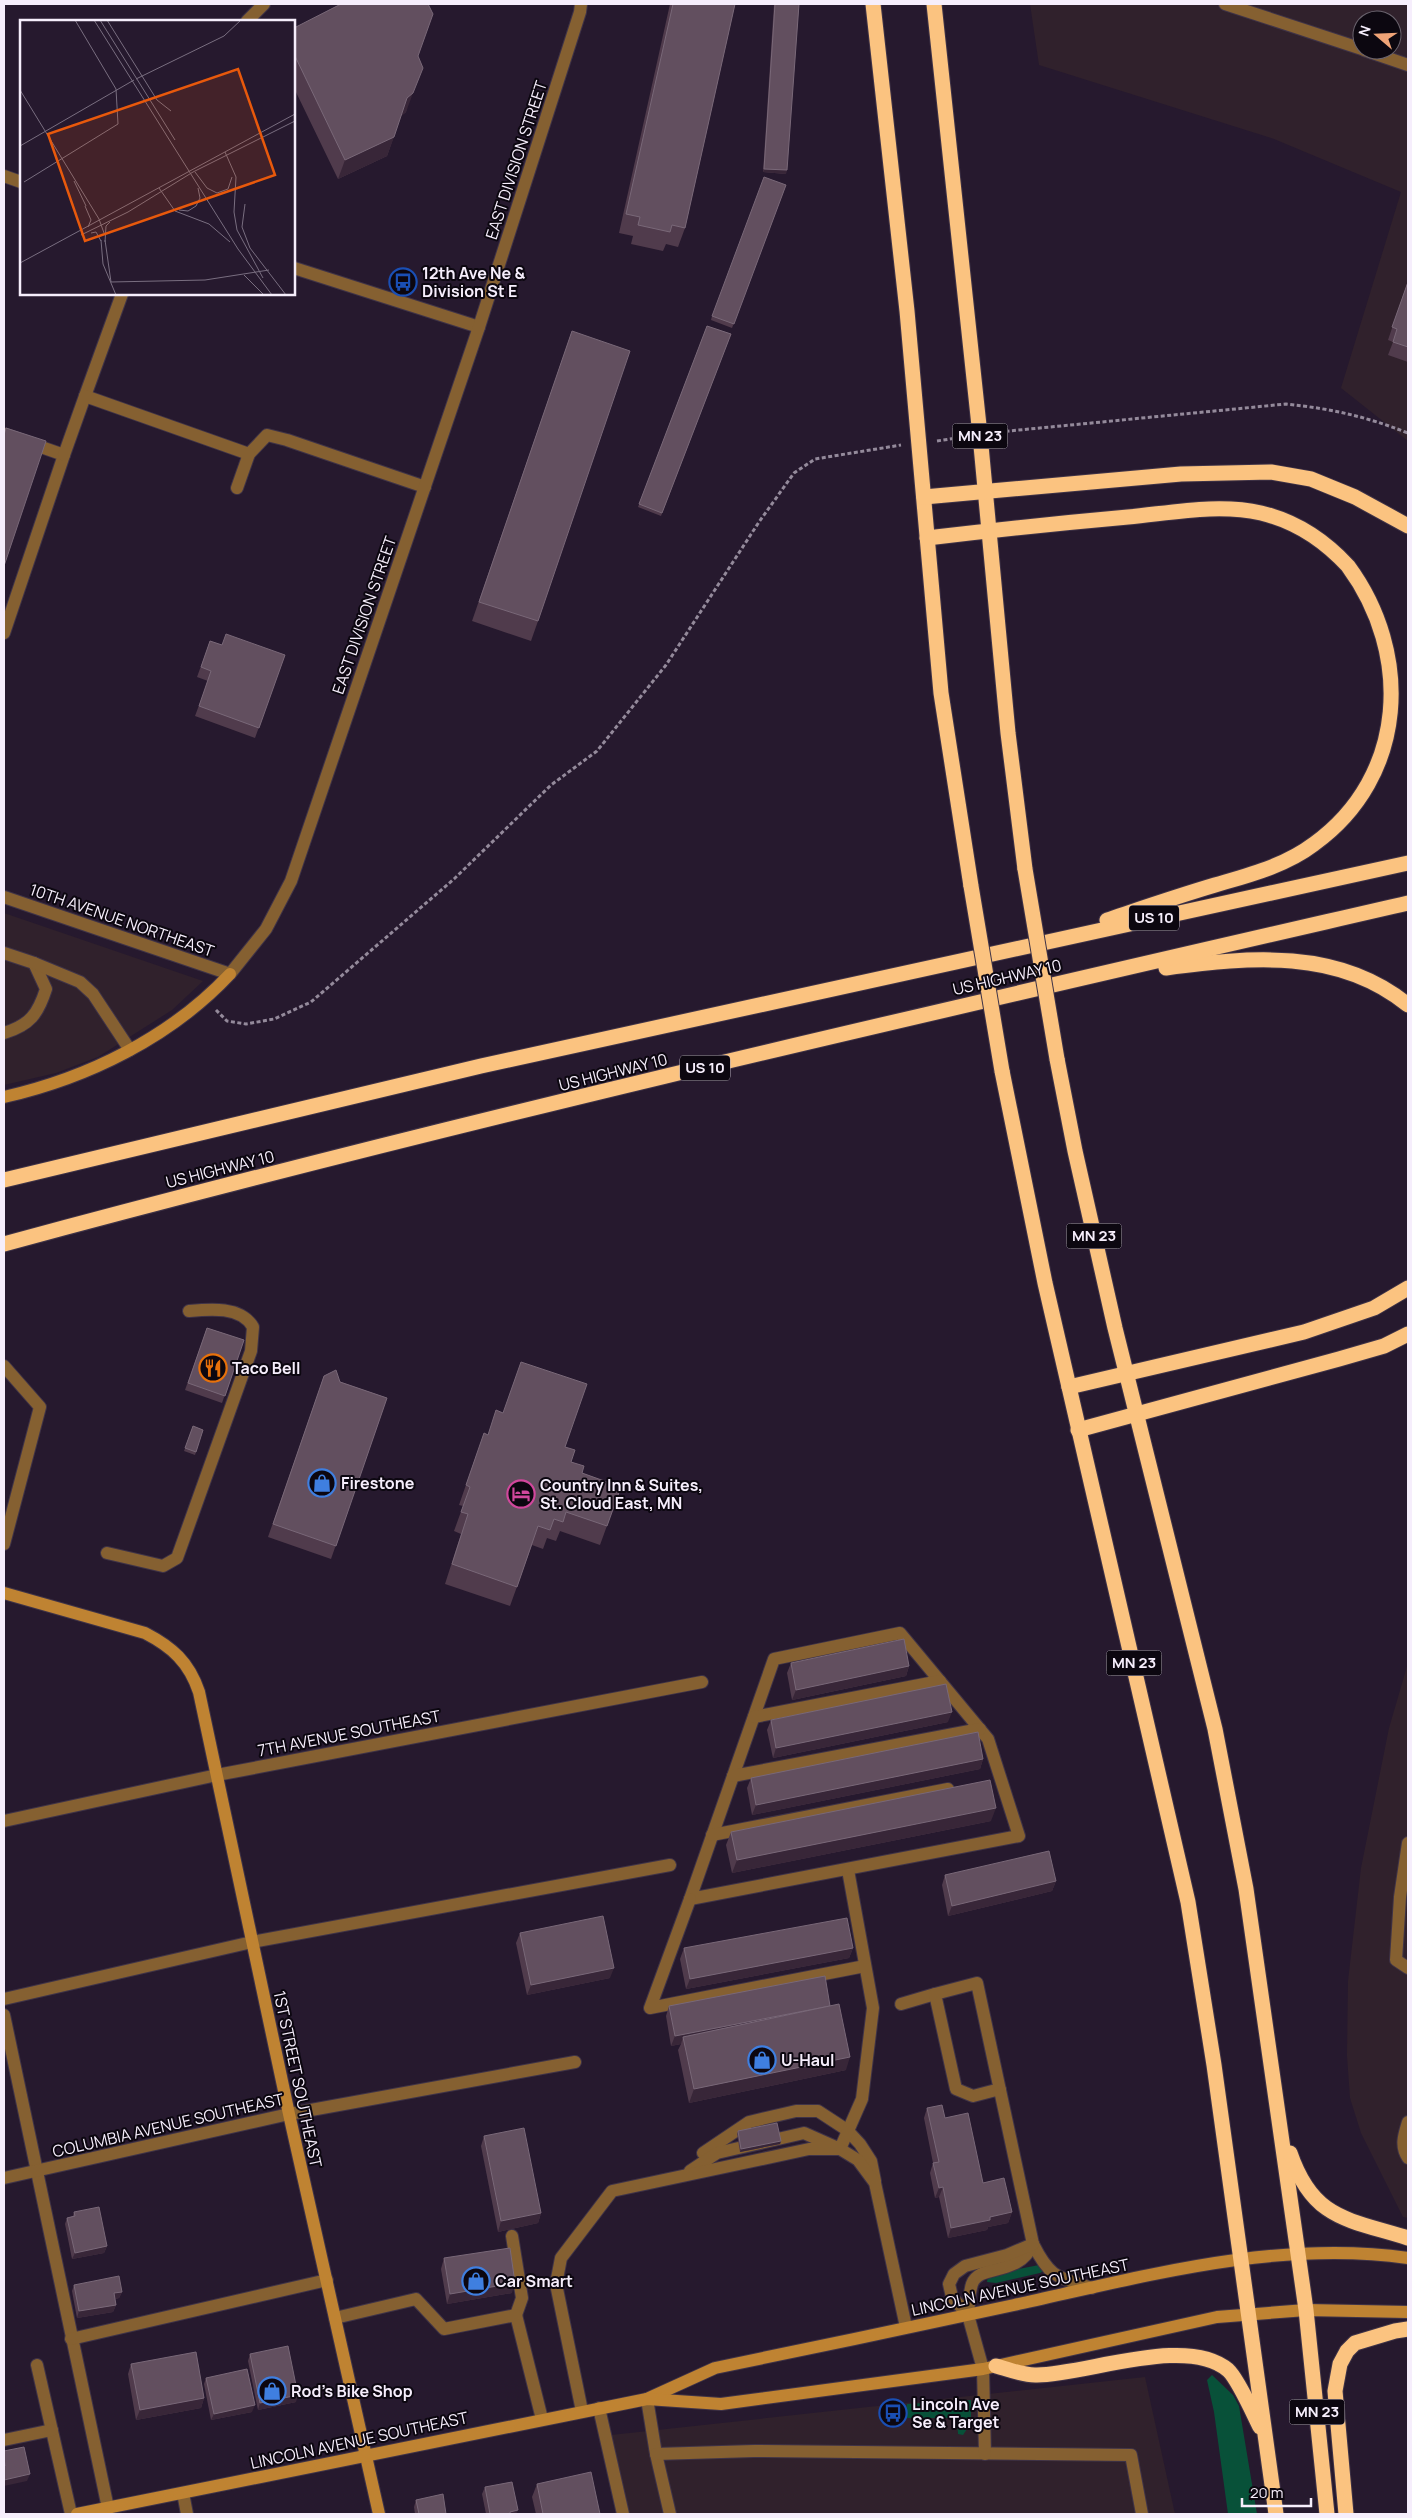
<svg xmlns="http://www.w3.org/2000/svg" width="1412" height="2518" font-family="Manrope,sans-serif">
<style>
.commercial{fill:#30212c;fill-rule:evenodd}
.green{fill:#085139}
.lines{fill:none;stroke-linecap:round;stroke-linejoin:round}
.lane-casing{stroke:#3f3347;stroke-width:14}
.street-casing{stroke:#3f3347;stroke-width:14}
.secondary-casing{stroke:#3f3347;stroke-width:14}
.highway-casing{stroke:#3f3347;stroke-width:17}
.path{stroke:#948a9b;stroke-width:3;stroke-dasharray:4 2.5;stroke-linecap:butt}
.lane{stroke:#856031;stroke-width:12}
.street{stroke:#856031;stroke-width:12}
.secondary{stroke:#bf8332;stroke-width:12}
.highway{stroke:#fbc380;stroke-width:15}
.highway-bridge-casing{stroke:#3f3347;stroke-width:17;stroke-linecap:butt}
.highway-bridge{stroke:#fbc380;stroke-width:15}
.wall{fill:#503b4c}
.shaded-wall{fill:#382638}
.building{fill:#624f5f;stroke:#796878}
.labels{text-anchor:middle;stroke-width:4;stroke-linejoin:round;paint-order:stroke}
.shield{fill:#0c0710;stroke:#b0a9b5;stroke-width:1}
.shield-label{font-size:15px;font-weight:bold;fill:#f6eefc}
.street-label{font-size:16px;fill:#f6eefc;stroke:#0c0710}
.poi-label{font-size:16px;font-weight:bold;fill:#f6eefc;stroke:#0c0710;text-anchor:start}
.inset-road{fill:none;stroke:#796e80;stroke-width:1}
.view{fill:#e8590c;fill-opacity:0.15;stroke:#e8590c;stroke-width:2.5}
.inset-edge{fill:none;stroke:#f6eefc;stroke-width:2.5}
</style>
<rect width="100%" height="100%" fill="#26192e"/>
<!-- commercial -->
<g class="commercial">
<path d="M1030,4H1408V441L1341,388L1401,192L1274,139L1039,65ZM1362,20H1392V50H1362Z"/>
<polygon points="4,913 203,981 172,1010 98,1057 56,1073 4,1085"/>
<polygon points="1408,1663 1408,2218 1403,2217 1361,2133 1350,2098 1347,2056 1348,1981 1361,1868 1389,1728"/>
<polygon points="1145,2377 1175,2514 624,2514 611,2435"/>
</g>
<!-- green -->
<g class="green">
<polygon points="1039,2265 1044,2271 1040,2273 996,2283 987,2282 988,2277 994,2274"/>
<polygon points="1212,2375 1233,2395 1239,2406 1257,2514 1228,2514 1214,2412 1207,2380"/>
<polygon points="971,2400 971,2423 963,2435 958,2434 957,2418 904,2418 907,2404"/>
</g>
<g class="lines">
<!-- lane casing -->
<g class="lane-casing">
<g id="lane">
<polyline points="1225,4 1362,49"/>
<polyline points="247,21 264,4"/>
<polyline points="1364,50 1408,65"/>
<polyline points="85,396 122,294"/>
<polyline points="4,434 64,455 4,633"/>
<polyline points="249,454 267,435 287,440 425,487"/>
<polyline points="64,455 85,396 249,454 237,488"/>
<path d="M4,953L34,963L46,989C38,1014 30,1025 4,1033"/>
<polyline points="34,963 80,982 93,994 130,1050"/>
<polyline points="4,1366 40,1407 4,1544"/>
<path d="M107,1553L163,1566L177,1558L251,1351L253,1327C241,1306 210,1309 189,1311"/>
<polygon points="900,1633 988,1739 1019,1836 690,1899 774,1659"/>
<polyline points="754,1717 940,1681"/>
<polyline points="733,1776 980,1729"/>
<polyline points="712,1835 948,1789"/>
<polyline points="1408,1843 1400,1897 1396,1960 1408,1968"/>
<polyline points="690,1899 650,2008 865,1966"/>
<polyline points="4,1999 252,1942 670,1865"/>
<polyline points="901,2004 935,1994"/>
<polyline points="4,2015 108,2508"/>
<path d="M1000,2089L973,2096L956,2089L935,1994L977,1983L1033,2244C1050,2278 1057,2277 1092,2288"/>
<path d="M1408,2122C1404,2135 1400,2146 1408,2158"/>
<polyline points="703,2153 749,2122 796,2111 818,2111 847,2130 860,2144 871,2161 875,2181"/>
<polyline points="690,2171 717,2153 804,2133 840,2149 862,2099 873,2008 848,1870"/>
<polyline points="512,2236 522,2298 516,2315"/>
<path d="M968,2315C969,2306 969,2293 972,2284C979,2263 1018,2278 1033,2244"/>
<polyline points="335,2318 416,2299 444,2329 516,2315 542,2419"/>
<polyline points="71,2339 327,2280"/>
<polyline points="37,2365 71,2514"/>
<polyline points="647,2399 656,2454 670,2514"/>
<polyline points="599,2408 623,2514"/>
<polyline points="582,2411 556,2284 561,2258 612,2191 809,2149 840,2149 858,2160 875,2183 906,2327"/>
<polyline points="4,2440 52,2430"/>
<polyline points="656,2454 754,2451 1131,2455 1142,2514"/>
<polyline points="985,2454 983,2369 968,2315 952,2297 949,2284 954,2274 965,2266 1007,2255 1033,2244"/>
<polyline points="183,2493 187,2514"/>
</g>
</g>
<!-- street casing -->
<g class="street-casing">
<g id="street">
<polyline points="4,176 21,182"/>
<polyline points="294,268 479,327"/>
<polyline points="4,897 230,974 266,929 291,881 479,327 580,12 581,4"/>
<polyline points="4,1821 217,1775 702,1682"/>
<polyline points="4,2178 289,2114 575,2062"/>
</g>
</g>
<!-- secondary casing -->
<g class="secondary-casing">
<g id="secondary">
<path d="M4,1097C88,1078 171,1037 230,974"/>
<path d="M4,1593L145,1633C172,1647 189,1662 199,1692L289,2114L379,2514"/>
<path d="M649,2398L715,2368C815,2347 914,2327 1014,2305C1142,2277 1276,2239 1408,2258"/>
<polyline points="77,2514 647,2399 721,2404 983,2369 1217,2317 1306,2310 1408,2312"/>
</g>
</g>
<!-- highway casing -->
<g class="highway-casing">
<g id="highway">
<polyline points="873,4 907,311 941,693 971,886"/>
<polyline points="934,4 980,435 1008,733 1025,869"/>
<polyline points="924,497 1181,474 1271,472 1311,479 1355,497 1408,526"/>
<path d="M927,538C994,530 1061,523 1128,517C1171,513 1218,503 1261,513C1295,521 1324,540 1348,566C1412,653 1408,776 1314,844C1285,866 1249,875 1215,885C1178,896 1143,908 1107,920"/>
<path d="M1166,968C1250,957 1338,948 1408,1005"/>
<polyline points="1057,1059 1075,1151 1115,1328 1215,1729 1246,1889 1306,2310 1327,2514"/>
<polyline points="1002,1071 1045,1283 1188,1902 1214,2065 1276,2514"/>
<polyline points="4,1180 481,1066 1408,863"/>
<path d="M4,1244C469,1118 939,1011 1408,903"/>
<polyline points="1069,1387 1304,1332 1374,1308 1408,1288"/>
<polyline points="1078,1430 1339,1359 1384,1346 1408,1334"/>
<path d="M1290,2153C1313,2220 1348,2219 1408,2238"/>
<path d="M996,2366C1008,2369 1024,2376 1037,2375C1088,2374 1187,2335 1228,2370C1238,2379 1253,2413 1260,2427"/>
<polyline points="1346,2514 1335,2391 1340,2364 1347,2351 1355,2343 1395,2331 1408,2329"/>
</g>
</g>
<!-- path -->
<g class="path">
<path d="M999,432L1286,404C1333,409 1364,416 1408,433"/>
<polyline points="937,441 963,437"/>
<polyline points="216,1010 227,1021 246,1024 274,1019 311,1002 454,879 551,785 597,751 666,665 759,522 794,473 815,459 901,445"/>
</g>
<!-- lane -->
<use href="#lane" class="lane"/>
<!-- street -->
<use href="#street" class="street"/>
<!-- secondary -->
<use href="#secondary" class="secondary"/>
<!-- highway -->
<use href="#highway" class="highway"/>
<!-- highway-bridge casing -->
<g class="highway-bridge-casing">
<g id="highway-bridge">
<polyline points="1025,869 1057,1059"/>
<polyline points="971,886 1002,1071"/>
</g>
</g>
<!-- highway-bridge -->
<use href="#highway-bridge" class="highway-bridge"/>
</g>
<!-- wall -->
<g class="wall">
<polygon points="670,4 735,4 685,228 678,247 666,244 663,251 631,244 633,236 619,233"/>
<polygon points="774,4 799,4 786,174 763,172"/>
<polygon points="294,28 418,56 406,112 401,116 387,156 338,179 294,88"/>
<polygon points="786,185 732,328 711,320 712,316"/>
<polygon points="1408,281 1408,362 1388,355 1393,342 1388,340"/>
<polygon points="707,326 731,334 661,516 638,507"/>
<polygon points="572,331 538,621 531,641 472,621"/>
<polygon points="210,641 222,645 285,655 255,738 195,716 208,681 197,677"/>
<polygon points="207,1328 244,1340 222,1403 185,1390"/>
<polygon points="324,1376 387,1398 331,1559 268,1537"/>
<polygon points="193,1426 203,1430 195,1455 184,1451"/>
<polygon points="487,1435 565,1447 571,1462 582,1473 621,1487 600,1545 560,1531 556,1541 547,1538 543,1549 532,1545 510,1606 445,1584 461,1534 454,1531 463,1506 459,1505 477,1453"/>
<polygon points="791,1663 909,1666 906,1676 792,1700 787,1673"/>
<polygon points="771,1720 948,1722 773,1758 767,1730"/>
<polygon points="983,1759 980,1769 752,1815 747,1788 751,1778"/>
<polygon points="991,1821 732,1873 726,1845 731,1832"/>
<polygon points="945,1875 1056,1881 1052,1891 948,1916 942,1885"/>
<polygon points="520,1933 610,1978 527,1995 516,1943"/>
<polygon points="684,1948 853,1948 849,1958 686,1989 680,1959"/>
<polygon points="669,2006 830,2006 846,2070 689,2103 678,2050 681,2044 671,2046 666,2016"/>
<polygon points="927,2108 945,2118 983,2183 1012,2212 1008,2223 988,2227 987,2230 948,2238 939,2197 935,2198 930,2173 933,2163 924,2118"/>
<polygon points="738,2131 781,2141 780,2144 740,2152 737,2134"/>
<polygon points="484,2136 541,2213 538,2223 498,2232 481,2146"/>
<polygon points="74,2212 107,2246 104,2253 72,2259 65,2224 67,2218 73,2216"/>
<polygon points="444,2258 512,2293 447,2304 441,2269"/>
<polygon points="74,2285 122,2292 119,2298 115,2299 116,2305 113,2312 77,2318 72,2291"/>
<polygon points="250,2354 296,2402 258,2410 248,2361"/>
<polygon points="131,2364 204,2398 201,2408 136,2420 128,2374"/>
<polygon points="206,2378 252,2412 211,2420 204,2384"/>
<polygon points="537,2484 600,2514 536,2514 532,2497"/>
<polygon points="485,2487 516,2514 486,2514 482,2494"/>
<polygon points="416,2500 446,2514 415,2514 414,2507"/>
</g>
<!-- shaded-wall -->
<g class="shaded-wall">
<polygon points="413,93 406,112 400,117 407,98"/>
<polygon points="394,137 387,156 338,179 345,160"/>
<polygon points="764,169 787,170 786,174 763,172"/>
<polygon points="909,1666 906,1676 792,1700 796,1690"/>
<polygon points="952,1712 948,1722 773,1758 776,1748"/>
<polygon points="983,1759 980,1769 752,1815 756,1805"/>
<polygon points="996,1808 991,1821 732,1873 737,1860"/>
<polygon points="1056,1881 1052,1891 948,1916 952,1906"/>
<polygon points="853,1948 849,1958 686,1989 690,1979"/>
<polygon points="614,1968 610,1978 527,1995 531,1985"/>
<polygon points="830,2006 827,2016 683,2037 681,2044 671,2046 675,2036"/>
<polygon points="850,2057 846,2070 689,2103 694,2089"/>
<polygon points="781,2141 780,2144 740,2152 741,2149"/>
<polygon points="943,2187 939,2197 935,2198 939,2188"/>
<polygon points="1012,2212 1008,2223 988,2227 987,2230 948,2238 951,2228 990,2217"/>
<polygon points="541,2213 538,2223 498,2232 501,2221"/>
<polygon points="107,2246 104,2253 72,2259 75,2253"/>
<polygon points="515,2283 512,2293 447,2304 450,2294"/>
<polygon points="122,2292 119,2298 111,2300 114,2293"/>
<polygon points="116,2305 113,2312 77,2318 79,2311"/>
<polygon points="298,2395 296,2402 258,2410 260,2403"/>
<polygon points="204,2398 201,2408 136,2420 140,2410"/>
<polygon points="255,2405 252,2412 211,2420 214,2414"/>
<polygon points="30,2474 27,2481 4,2486 4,2480"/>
<polygon points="518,2510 516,2514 509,2514 510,2512"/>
</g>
<!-- building -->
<g class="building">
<polygon points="341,4 428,4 433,14 418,56 423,68 413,93 407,98 394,137 345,160 294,54 294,28"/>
<polygon points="673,4 735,4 685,228 672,225 670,232 638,225 640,217 626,214"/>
<polygon points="775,4 799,4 787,170 764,169"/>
<polygon points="764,177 786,185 734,324 712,316"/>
<polygon points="1408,282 1408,347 1393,342 1397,329 1392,327"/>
<polygon points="707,326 731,334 662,513 639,504"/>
<polygon points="572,331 630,351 538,621 479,602"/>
<polygon points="6,428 46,441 4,566 4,435"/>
<polygon points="226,634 285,655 259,728 199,706 211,671 201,667 210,641 222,645"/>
<polygon points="207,1328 244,1340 225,1396 188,1383"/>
<polygon points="521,1362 587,1384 565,1447 575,1450 571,1462 584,1466 582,1473 621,1487 607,1526 566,1512 563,1522 554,1519 550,1530 538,1526 517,1587 452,1564 468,1514 461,1512 470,1487 466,1485 484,1433 488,1435 496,1410 503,1413"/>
<polygon points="336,1370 340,1382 387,1398 336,1546 273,1524 324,1376"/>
<polygon points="193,1426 203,1430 196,1452 185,1448"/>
<polygon points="904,1639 909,1666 796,1690 791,1663"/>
<polygon points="946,1684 952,1712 776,1748 771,1720"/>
<polygon points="978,1732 983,1759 756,1805 751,1778"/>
<polygon points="990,1780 996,1808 737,1860 731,1832"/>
<polygon points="1049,1851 1056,1881 952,1906 945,1875"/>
<polygon points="603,1916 614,1968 531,1985 520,1933"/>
<polygon points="847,1918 853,1948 690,1979 684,1948"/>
<polygon points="825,1976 830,2006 675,2036 669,2006"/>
<polygon points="839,2004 850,2057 694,2089 683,2037"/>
<polygon points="942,2105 945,2118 968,2113 983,2183 1004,2178 1012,2212 990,2217 990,2220 951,2228 943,2187 939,2188 933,2163 939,2162 927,2108"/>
<polygon points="777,2123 781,2141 741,2149 738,2131"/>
<polygon points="524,2128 541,2213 501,2221 484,2136"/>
<polygon points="99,2207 107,2246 75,2253 67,2218 75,2216 74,2212"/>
<polygon points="510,2248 515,2283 450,2294 444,2258"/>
<polygon points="119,2276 122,2292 114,2293 116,2305 79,2311 74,2285"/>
<polygon points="288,2346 298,2395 260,2403 250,2354"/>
<polygon points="196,2352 204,2398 140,2410 131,2364"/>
<polygon points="247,2369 255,2405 214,2414 206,2378"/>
<polygon points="24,2447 30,2474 4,2480 4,2466 5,2466 4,2457 4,2451"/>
<polygon points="591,2472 600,2514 543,2514 537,2484"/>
<polygon points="512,2482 518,2510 510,2512 510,2514 490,2514 485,2487"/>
<polygon points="443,2494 446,2514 419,2514 416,2500"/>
</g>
<!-- icons -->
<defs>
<g id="bus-ring" transform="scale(1.4375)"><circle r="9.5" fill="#0c0710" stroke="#1a4fb4" stroke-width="1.5"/><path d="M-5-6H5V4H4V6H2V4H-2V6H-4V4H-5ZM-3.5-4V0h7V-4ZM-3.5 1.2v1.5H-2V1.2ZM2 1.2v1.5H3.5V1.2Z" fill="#1a4fb4"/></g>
<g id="restaurant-ring" transform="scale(1.4375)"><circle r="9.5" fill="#0c0710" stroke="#e8710a" stroke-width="1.5"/><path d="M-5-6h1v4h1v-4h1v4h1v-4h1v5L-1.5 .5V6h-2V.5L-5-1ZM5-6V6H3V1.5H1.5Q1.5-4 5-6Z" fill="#e8710a"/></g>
<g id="shop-ring" transform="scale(1.4375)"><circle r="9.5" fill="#0c0710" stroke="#3f7fe0" stroke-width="1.5"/><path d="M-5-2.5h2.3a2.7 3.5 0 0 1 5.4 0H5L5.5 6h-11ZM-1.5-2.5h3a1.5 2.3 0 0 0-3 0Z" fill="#3f7fe0"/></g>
<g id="hotel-ring" transform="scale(1.4375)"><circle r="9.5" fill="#0c0710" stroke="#d1479c" stroke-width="1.5"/><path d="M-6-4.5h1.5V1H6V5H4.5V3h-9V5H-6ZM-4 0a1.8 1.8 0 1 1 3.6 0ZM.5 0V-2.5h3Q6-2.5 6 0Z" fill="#d1479c"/></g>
</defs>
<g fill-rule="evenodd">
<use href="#bus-ring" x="403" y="282"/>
<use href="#restaurant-ring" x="213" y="1368"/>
<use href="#shop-ring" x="322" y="1483"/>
<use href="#hotel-ring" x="521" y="1494"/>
<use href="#shop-ring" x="762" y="2060"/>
<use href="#shop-ring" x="476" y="2281"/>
<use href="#shop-ring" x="272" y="2391"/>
<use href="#bus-ring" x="893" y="2413"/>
</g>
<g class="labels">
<!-- shield labels -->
<g class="shield">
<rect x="952.5" y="423.5" width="55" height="25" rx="4"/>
<rect x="1129" y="905.5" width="50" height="25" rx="4"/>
<rect x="680" y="1055.5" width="50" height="25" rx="4"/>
<rect x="1066.5" y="1223.5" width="55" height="25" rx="4"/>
<rect x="1106.5" y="1650.5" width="55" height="25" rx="4"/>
<rect x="1289.5" y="2399.5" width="55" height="25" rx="4"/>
</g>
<g class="shield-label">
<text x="980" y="441">MN 23</text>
<text x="1154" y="923">US 10</text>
<text x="705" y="1073">US 10</text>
<text x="1094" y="1241">MN 23</text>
<text x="1134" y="1668">MN 23</text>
<text x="1317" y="2417">MN 23</text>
</g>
<!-- street labels -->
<g class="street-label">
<text transform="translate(516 160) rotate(-72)" y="6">EAST DIVISION STREET</text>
<text transform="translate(364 615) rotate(-71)" y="6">EAST DIVISION STREET</text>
<text transform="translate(122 920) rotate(19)" y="6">10TH AVENUE NORTHEAST</text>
<text transform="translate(1007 977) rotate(-13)" y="6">US HIGHWAY 10</text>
<text transform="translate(613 1072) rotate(-14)" y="6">US HIGHWAY 10</text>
<text transform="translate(220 1169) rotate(-14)" y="6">US HIGHWAY 10</text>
<text transform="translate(349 1733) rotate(-11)" y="6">7TH AVENUE SOUTHEAST</text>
<text transform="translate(298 2079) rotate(78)" y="6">1ST STREET SOUTHEAST</text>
<text transform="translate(168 2125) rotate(-13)" y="6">COLUMBIA AVENUE SOUTHEAST</text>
<text transform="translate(1020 2287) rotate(-12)" y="6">LINCOLN AVENUE SOUTHEAST</text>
<text transform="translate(359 2440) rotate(-12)" y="6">LINCOLN AVENUE SOUTHEAST</text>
</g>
<!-- poi labels -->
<g class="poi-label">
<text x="422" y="279">12th Ave Ne &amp;<tspan x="422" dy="18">Division St E</tspan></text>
<text x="232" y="1374">Taco Bell</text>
<text x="341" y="1489">Firestone</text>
<text x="540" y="1491">Country Inn &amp; Suites,<tspan x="540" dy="18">St. Cloud East, MN</tspan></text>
<text x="781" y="2066">U-Haul</text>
<text x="495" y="2287">Car Smart</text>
<text x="291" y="2397">Rod’s Bike Shop</text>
<text x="912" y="2410">Lincoln Ave<tspan x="912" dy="18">Se &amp; Target</tspan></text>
</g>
</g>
<!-- overview -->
<g transform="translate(20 20)">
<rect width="275" height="275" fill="#26192e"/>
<path class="inset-road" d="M74,0L218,229L252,275M80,0L155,120M87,0L137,80L151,91M116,59L204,16L221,0M0,70L79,199L84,213M0,126L114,60M205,132L216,157L214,192L217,210L243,258M175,152L187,168L197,173L208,169L212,157M54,161L66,186M4,162L98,104L96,69L55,0M139,168L155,191L189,204L210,222M225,184L222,207L230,228L266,275M65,186L71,200L68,207M159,190L168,191L176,186L180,178L178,168M71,213L76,212L81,221M61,215L108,192L173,152L275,101M81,220L83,244L96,275M85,220L91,262M85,222L86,206L90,202M0,243L275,94M224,255L244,275M91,262L185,260L249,250"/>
<path class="view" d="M218,49L255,155L65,221L28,114Z"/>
<rect width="275" height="275" class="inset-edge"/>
</g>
<!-- border -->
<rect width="1412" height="2518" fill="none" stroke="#f6eefc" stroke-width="10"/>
<!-- north arrow -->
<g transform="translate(1377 35) rotate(289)"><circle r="24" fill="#0c0710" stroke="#6a636e"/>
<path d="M0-4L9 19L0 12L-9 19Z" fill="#efa377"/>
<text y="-8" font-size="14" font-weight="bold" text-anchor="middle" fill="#f6eefc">N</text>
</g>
<!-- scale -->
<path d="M1242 2498v8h69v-8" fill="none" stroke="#f6eefc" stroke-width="2.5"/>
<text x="1250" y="2498" font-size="15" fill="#f6eefc" stroke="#0c0710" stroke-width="4" paint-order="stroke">20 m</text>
</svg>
